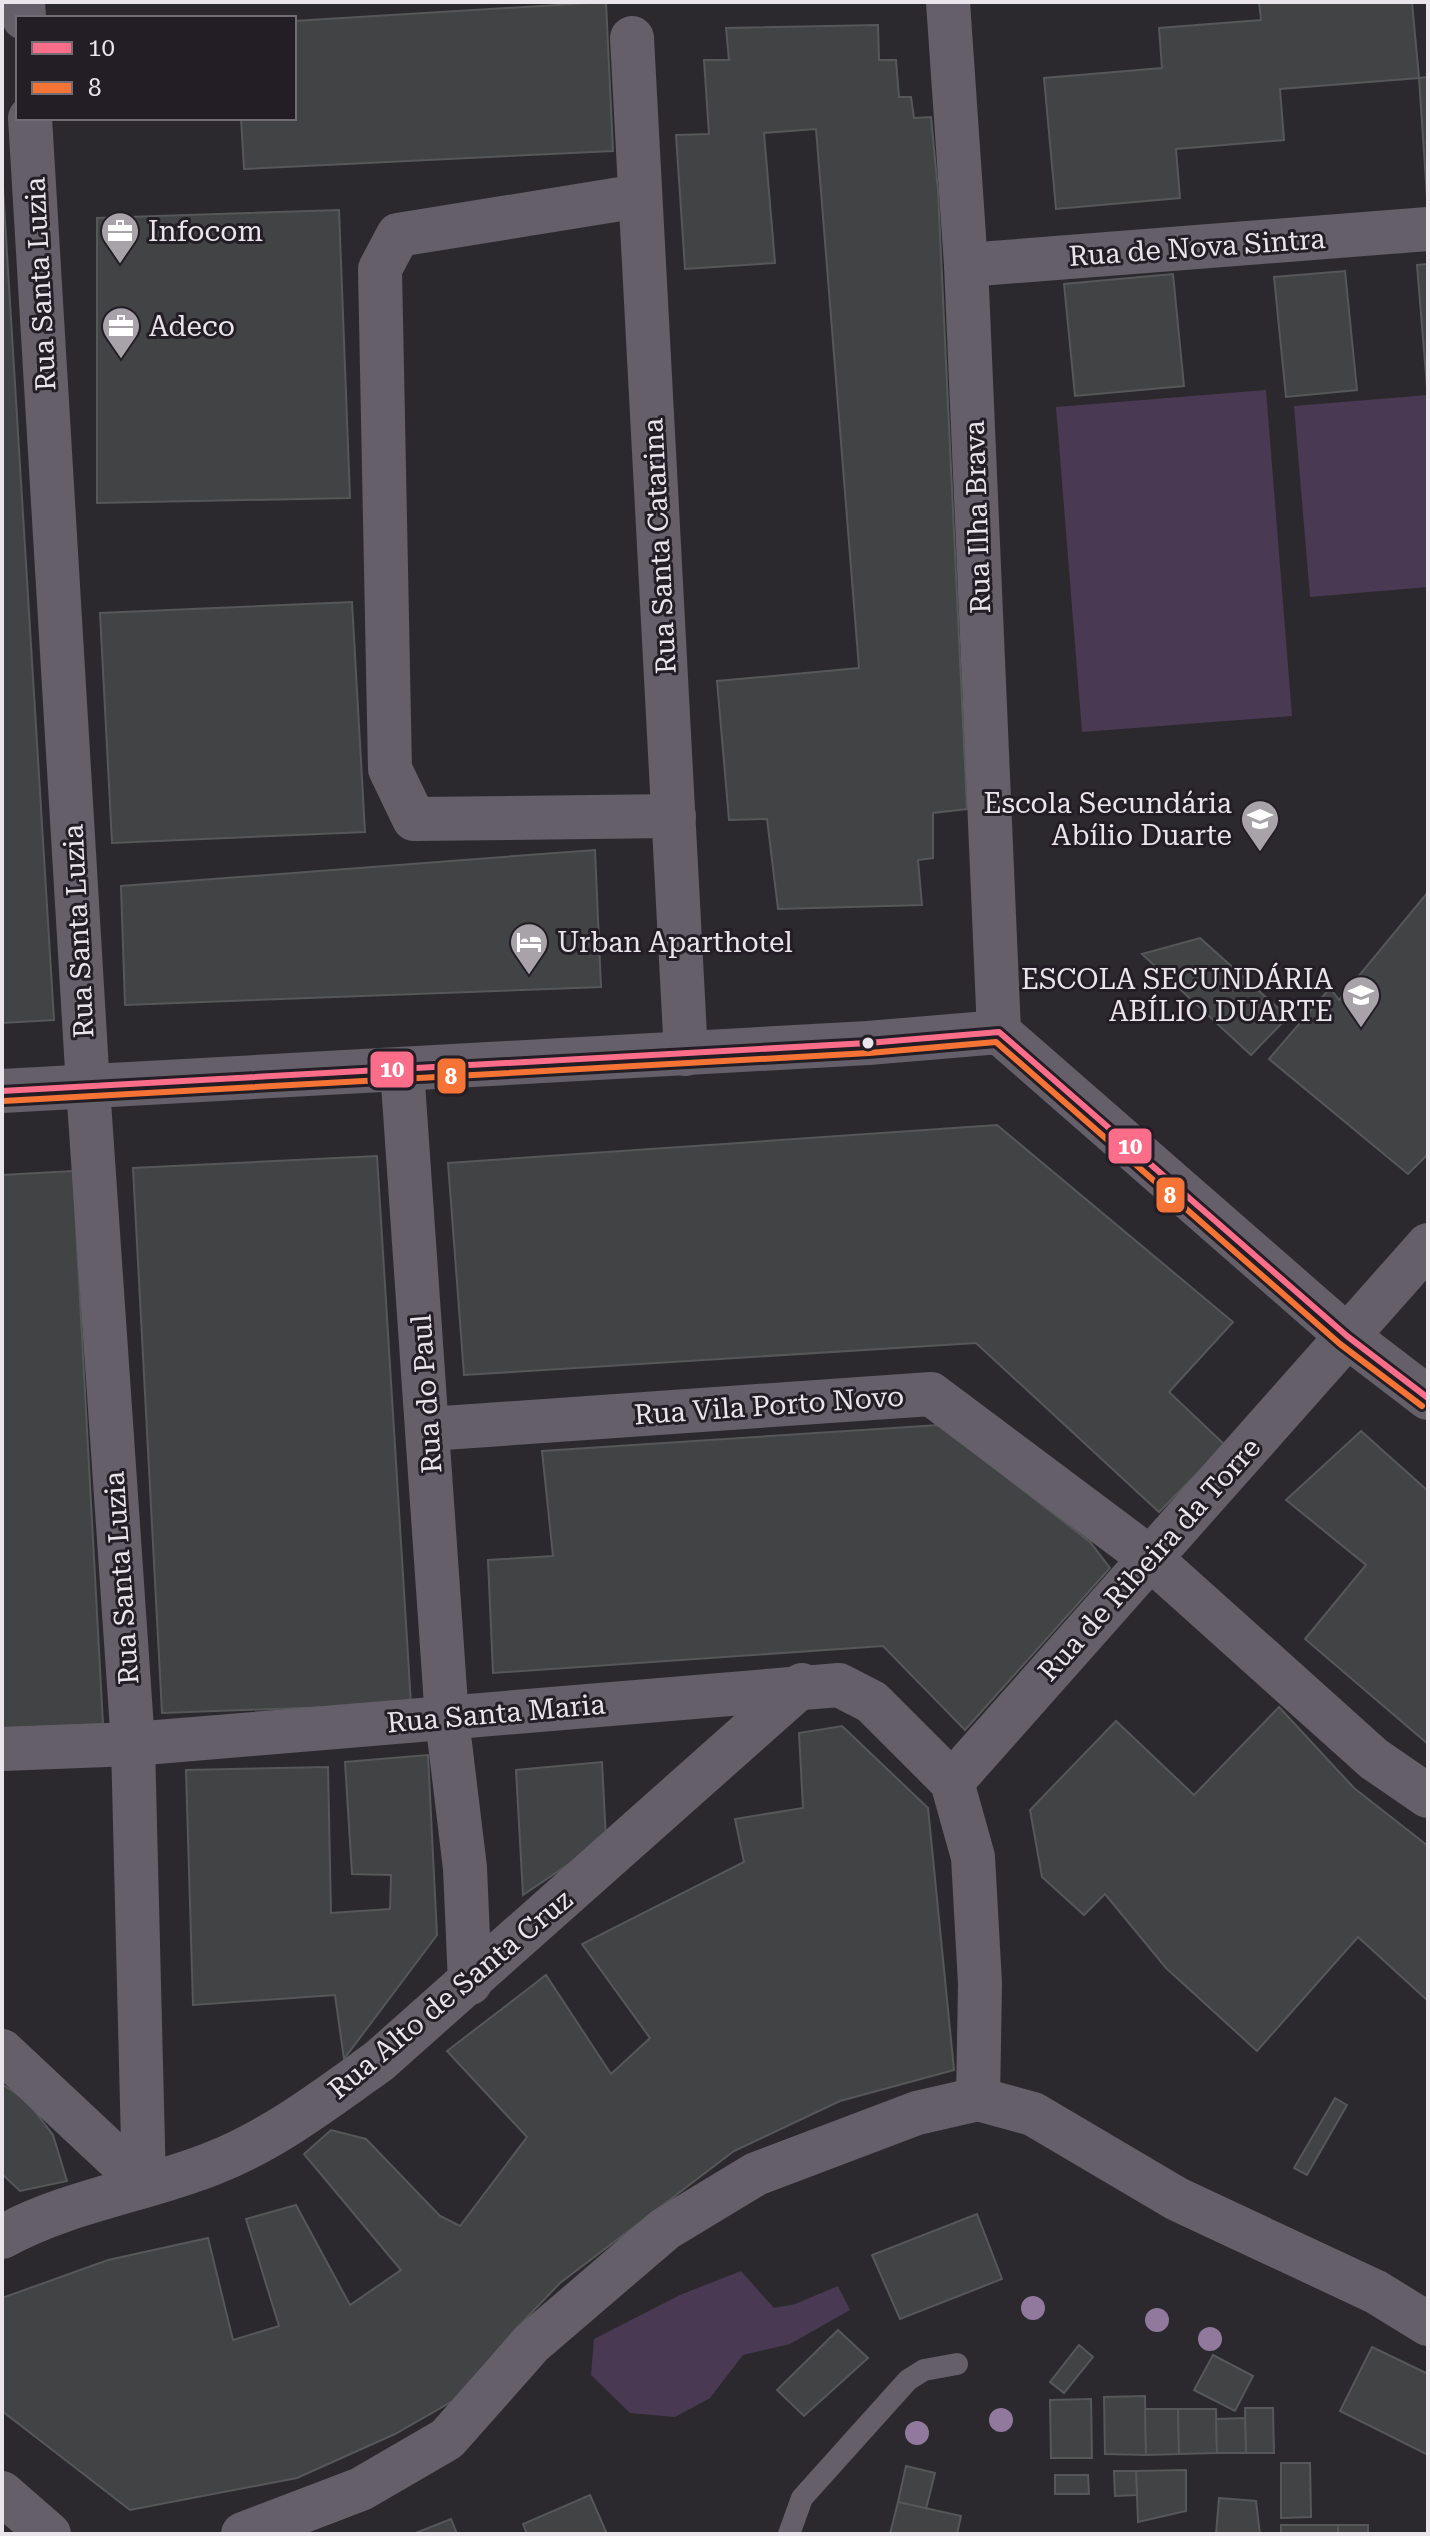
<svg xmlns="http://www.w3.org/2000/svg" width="1430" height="2536" font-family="'Roboto Serif',serif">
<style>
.green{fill:#493952}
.building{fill:#414344;stroke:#555758;stroke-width:2}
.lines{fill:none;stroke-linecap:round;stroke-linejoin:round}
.service{stroke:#645f68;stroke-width:22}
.minor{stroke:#645f68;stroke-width:44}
.bus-1-casing{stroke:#231d26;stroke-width:12}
.bus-2-casing{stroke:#231d26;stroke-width:12}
.bus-1{stroke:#fb6d88;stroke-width:6}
.bus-2{stroke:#f57335;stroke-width:6}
.tree{fill:#90799d}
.bus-dot{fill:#e9e5eb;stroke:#231d26;stroke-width:3}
.labels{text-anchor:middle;stroke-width:6;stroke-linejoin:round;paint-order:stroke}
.poi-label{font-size:28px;fill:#e9e5eb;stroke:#231d26;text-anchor:start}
.street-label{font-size:28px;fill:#e9e5eb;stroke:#231d26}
.line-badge{stroke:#231d26;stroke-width:3}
.badge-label{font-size:22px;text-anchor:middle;font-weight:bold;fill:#fff}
</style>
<rect width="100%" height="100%" fill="#2c292e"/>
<!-- green -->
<g class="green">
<polygon points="1266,390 1292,716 1082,732 1056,407"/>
<polygon points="1428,395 1428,587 1310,597 1294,406"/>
<polygon points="741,2271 774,2308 795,2304 838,2286 850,2310 790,2344 743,2355 710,2398 675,2417 630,2413 591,2375 594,2339 680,2295"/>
</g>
<!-- building -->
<g class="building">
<polygon points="606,2 613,151 244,169 241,118 294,118 294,21"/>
<polygon points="1259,2 1412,2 1419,78 1280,89 1284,140 1176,149 1180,198 1056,209 1044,78 1162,68 1159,28 1261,20"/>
<polygon points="878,25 879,60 896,60 899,97 911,97 914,118 931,117 938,191 967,809 933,813 933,858 918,860 922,905 778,909 767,819 729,820 717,681 859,668 816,129 764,133 775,263 685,269 676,135 709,134 704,60 729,60 726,28"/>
<polygon points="1428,77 1428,197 1427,197 1419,78"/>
<polygon points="2,172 54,1020 2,1023"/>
<polygon points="339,210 350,498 97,503 97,218"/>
<polygon points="1428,264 1428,387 1427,387 1417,265"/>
<polygon points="1345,271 1357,390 1286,397 1274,277"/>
<polygon points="1173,274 1184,386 1075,396 1064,284"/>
<polygon points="352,602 365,832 112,843 100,613"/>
<polygon points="595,850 601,987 125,1005 121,886"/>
<polygon points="1428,892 1428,1154 1408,1174 1269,1059 1330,988 1339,1000"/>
<polygon points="1200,938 1288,1017 1251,1055 1142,954"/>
<polygon points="997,1125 1233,1322 1169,1392 1225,1445 1159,1512 976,1343 464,1375 448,1163"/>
<polygon points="377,1156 411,1704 162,1713 133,1168"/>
<polygon points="73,1171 103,1724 2,1728 2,1175"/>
<polygon points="939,1425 1090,1542 1110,1568 965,1730 883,1646 493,1673 488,1560 553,1556 542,1451"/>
<polygon points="1361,1431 1428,1491 1428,1744 1305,1639 1366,1565 1286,1500"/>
<polygon points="1279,1707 1354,1788 1428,1846 1428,2001 1358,1937 1257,2051 1166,1968 1105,1894 1084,1915 1042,1877 1030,1810 1116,1721 1194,1795"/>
<polygon points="842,1726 928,1808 954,2070 840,2101 734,2151 560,2283 512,2333 458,2398 395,2434 297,2478 130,2510 2,2411 2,2298 108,2260 208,2238 233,2340 279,2326 246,2219 296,2205 350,2305 401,2270 304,2154 331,2130 366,2139 440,2216 460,2226 527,2137 447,2051 546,1975 611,2074 650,2038 582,1944 744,1862 735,1819 803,1808 799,1733"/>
<polygon points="428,1755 437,1935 344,2059 335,1995 193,2005 186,1770 328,1767 331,1913 390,1909 391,1875 352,1874 345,1762"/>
<polygon points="602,1762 606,1839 523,1895 516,1770"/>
<polygon points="2,2084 27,2101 53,2135 67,2181 20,2191 2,2174"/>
<polygon points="1335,2098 1347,2105 1307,2175 1294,2168"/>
<polygon points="977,2214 1002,2279 900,2319 872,2255"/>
<polygon points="838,2330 868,2358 804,2416 777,2390"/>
<polygon points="1079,2345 1093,2357 1064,2393 1050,2382"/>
<polygon points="1372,2347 1428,2374 1428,2455 1340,2411"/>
<polygon points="1213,2355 1253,2376 1235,2411 1194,2390"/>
<polygon points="1145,2396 1146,2455 1105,2454 1104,2397"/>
<polygon points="1091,2399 1092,2458 1051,2458 1050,2400"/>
<polygon points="1245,2408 1273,2408 1274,2453 1246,2453"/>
<polygon points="1145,2409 1178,2409 1179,2454 1146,2455"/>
<polygon points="1178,2409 1216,2409 1217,2453 1179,2454"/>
<polygon points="1245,2418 1246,2453 1217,2453 1216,2419"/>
<polygon points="1281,2463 1310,2463 1311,2517 1281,2518"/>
<polygon points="906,2466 935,2473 926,2509 898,2502"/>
<polygon points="1186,2470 1186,2511 1138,2522 1136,2471"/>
<polygon points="1114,2471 1136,2471 1137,2495 1115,2496"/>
<polygon points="1055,2475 1088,2475 1089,2494 1055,2494"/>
<polygon points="590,2495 607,2534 527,2534 523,2524"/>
<polygon points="1219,2498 1256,2501 1260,2534 1216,2534"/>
<polygon points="898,2502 961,2516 957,2534 890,2534"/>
<polygon points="451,2519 457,2534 413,2534"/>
<rect x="1281" y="2525" width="57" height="9"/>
<rect x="1338" y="2525" width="30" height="9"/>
</g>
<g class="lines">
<!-- service -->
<polyline class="service" points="789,2534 802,2498 908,2380 924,2370 957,2364"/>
<!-- minor -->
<g class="minor">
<polyline points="23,2 24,18"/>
<polyline points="948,2 966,265 999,1032"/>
<polyline points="632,38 686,1054"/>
<polyline points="30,118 88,1087 133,1744 144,2184"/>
<polyline points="639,196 398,235 380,269 390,769 414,819 674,816"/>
<polyline points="966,265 1428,229"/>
<polyline points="402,1069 447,1719 465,1868 470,1983"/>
<polyline points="2,1091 868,1043 999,1032 1347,1336 1428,1398"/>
<polyline points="429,1429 931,1394 1150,1558 1374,1759 1428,1796"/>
<polyline points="2,1749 133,1744 839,1685 872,1702 952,1782 973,1857 980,1984 978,2099"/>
<polyline points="952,1782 1428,1245"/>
<polyline points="2,2051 144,2184"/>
<path d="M2,2237C67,2201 143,2191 211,2164C273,2140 326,2099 379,2061L802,1685"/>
<polyline points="2,2493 49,2534"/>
<polyline points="243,2534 361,2489 447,2439 532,2343 665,2229 756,2174 917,2113 978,2099 1033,2114 1177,2199 1376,2292 1428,2324"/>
</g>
<!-- bus-1 casing -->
<g class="bus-1-casing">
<polyline id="bus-1" points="2,1091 868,1043 999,1032 1347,1336 1428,1398"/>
</g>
<!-- bus-2 casing -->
<g class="bus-2-casing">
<polyline id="bus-2" points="3,1101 869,1053 996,1042 1340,1344 1422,1406"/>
</g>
<!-- bus-1 -->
<use href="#bus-1" class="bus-1"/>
<!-- bus-2 -->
<use href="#bus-2" class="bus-2"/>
</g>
<!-- trees -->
<g class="tree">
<circle cx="1033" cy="2308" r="12"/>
<circle cx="1157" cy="2320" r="12"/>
<circle cx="1210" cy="2339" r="12"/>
<circle cx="1001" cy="2420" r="12"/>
<circle cx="917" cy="2433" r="12"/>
</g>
<!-- icons -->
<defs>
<g id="office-pin" transform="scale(2)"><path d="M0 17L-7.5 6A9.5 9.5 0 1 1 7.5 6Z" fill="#a7a3a9" stroke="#231d26"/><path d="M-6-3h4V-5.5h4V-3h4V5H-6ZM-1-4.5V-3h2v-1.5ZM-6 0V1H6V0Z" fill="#fff"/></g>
<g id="school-pin" transform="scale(2)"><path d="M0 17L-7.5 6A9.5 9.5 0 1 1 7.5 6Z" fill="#a7a3a9" stroke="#231d26"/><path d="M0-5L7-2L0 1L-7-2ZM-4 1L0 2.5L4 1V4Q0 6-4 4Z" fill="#fff"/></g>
<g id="hotel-pin" transform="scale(2)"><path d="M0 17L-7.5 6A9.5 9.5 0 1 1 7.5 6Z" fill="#a7a3a9" stroke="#231d26"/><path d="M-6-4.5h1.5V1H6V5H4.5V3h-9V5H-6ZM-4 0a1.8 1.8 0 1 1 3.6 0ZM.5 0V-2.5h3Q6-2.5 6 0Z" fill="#fff"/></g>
</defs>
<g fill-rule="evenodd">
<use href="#office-pin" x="120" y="231"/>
<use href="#office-pin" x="121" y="326"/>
<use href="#school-pin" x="1260" y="819"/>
<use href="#hotel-pin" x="529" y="942"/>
<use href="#school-pin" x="1361" y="995"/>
</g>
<!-- markers -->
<circle class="bus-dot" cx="868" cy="1043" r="7"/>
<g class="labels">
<!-- poi labels -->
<g class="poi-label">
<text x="148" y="241">Infocom</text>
<text x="149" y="336">Adeco</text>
<text x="1232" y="813" text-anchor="end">Escola Secundária<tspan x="1232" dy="32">Abílio Duarte</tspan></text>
<text x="557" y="952">Urban Aparthotel</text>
<text x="1333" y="989" text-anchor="end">ESCOLA SECUNDÁRIA<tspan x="1333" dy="32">ABÍLIO DUARTE</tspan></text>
</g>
<!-- street labels -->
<g class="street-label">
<text transform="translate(1197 247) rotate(-4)" y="10">Rua de Nova Sintra</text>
<text transform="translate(40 284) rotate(-93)" y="10">Rua Santa Luzia</text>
<text transform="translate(977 517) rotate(-92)" y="10">Rua Ilha Brava</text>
<text transform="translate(659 546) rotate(-93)" y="10">Rua Santa Catarina</text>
<text transform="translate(78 931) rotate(-93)" y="10">Rua Santa Luzia</text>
<text transform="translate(426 1394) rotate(-94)" y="10">Rua do Paul</text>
<text transform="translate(769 1405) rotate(-4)" y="10">Rua Vila Porto Novo</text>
<text transform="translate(1149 1559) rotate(-48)" y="10">Rua de Ribeira da Torre</text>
<text transform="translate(121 1578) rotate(-94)" y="10">Rua Santa Luzia</text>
<text transform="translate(496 1713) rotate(-5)" y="10">Rua Santa Maria</text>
<text transform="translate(450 1994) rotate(-40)" y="10">Rua Alto de Santa Cruz</text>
</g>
</g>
<g class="line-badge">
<rect x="369" y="1050" width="46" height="39" rx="8" fill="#fb6d88"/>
<rect x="436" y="1057" width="31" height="38" rx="8" fill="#f57335"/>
<rect x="1107" y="1127" width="46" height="38" rx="8" fill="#fb6d88"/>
<rect x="1155" y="1176" width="31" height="38" rx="8" fill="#f57335"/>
</g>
<g class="badge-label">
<text x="392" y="1077">10</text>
<text x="451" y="1084">8</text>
<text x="1130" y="1154">10</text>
<text x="1170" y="1203">8</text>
</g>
<!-- border -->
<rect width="1430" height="2536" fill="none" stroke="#e9e5eb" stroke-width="8"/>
<!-- legend -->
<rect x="16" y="16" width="280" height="104" fill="#231d26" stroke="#726d75" stroke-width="2"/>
<rect x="32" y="42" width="40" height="12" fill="#fb6d88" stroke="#726d75" stroke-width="2"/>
<text x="88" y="56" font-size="24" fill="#e9e5eb">10</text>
<rect x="32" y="82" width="40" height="12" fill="#f57335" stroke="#726d75" stroke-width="2"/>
<text x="88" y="96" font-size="24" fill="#e9e5eb">8</text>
</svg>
